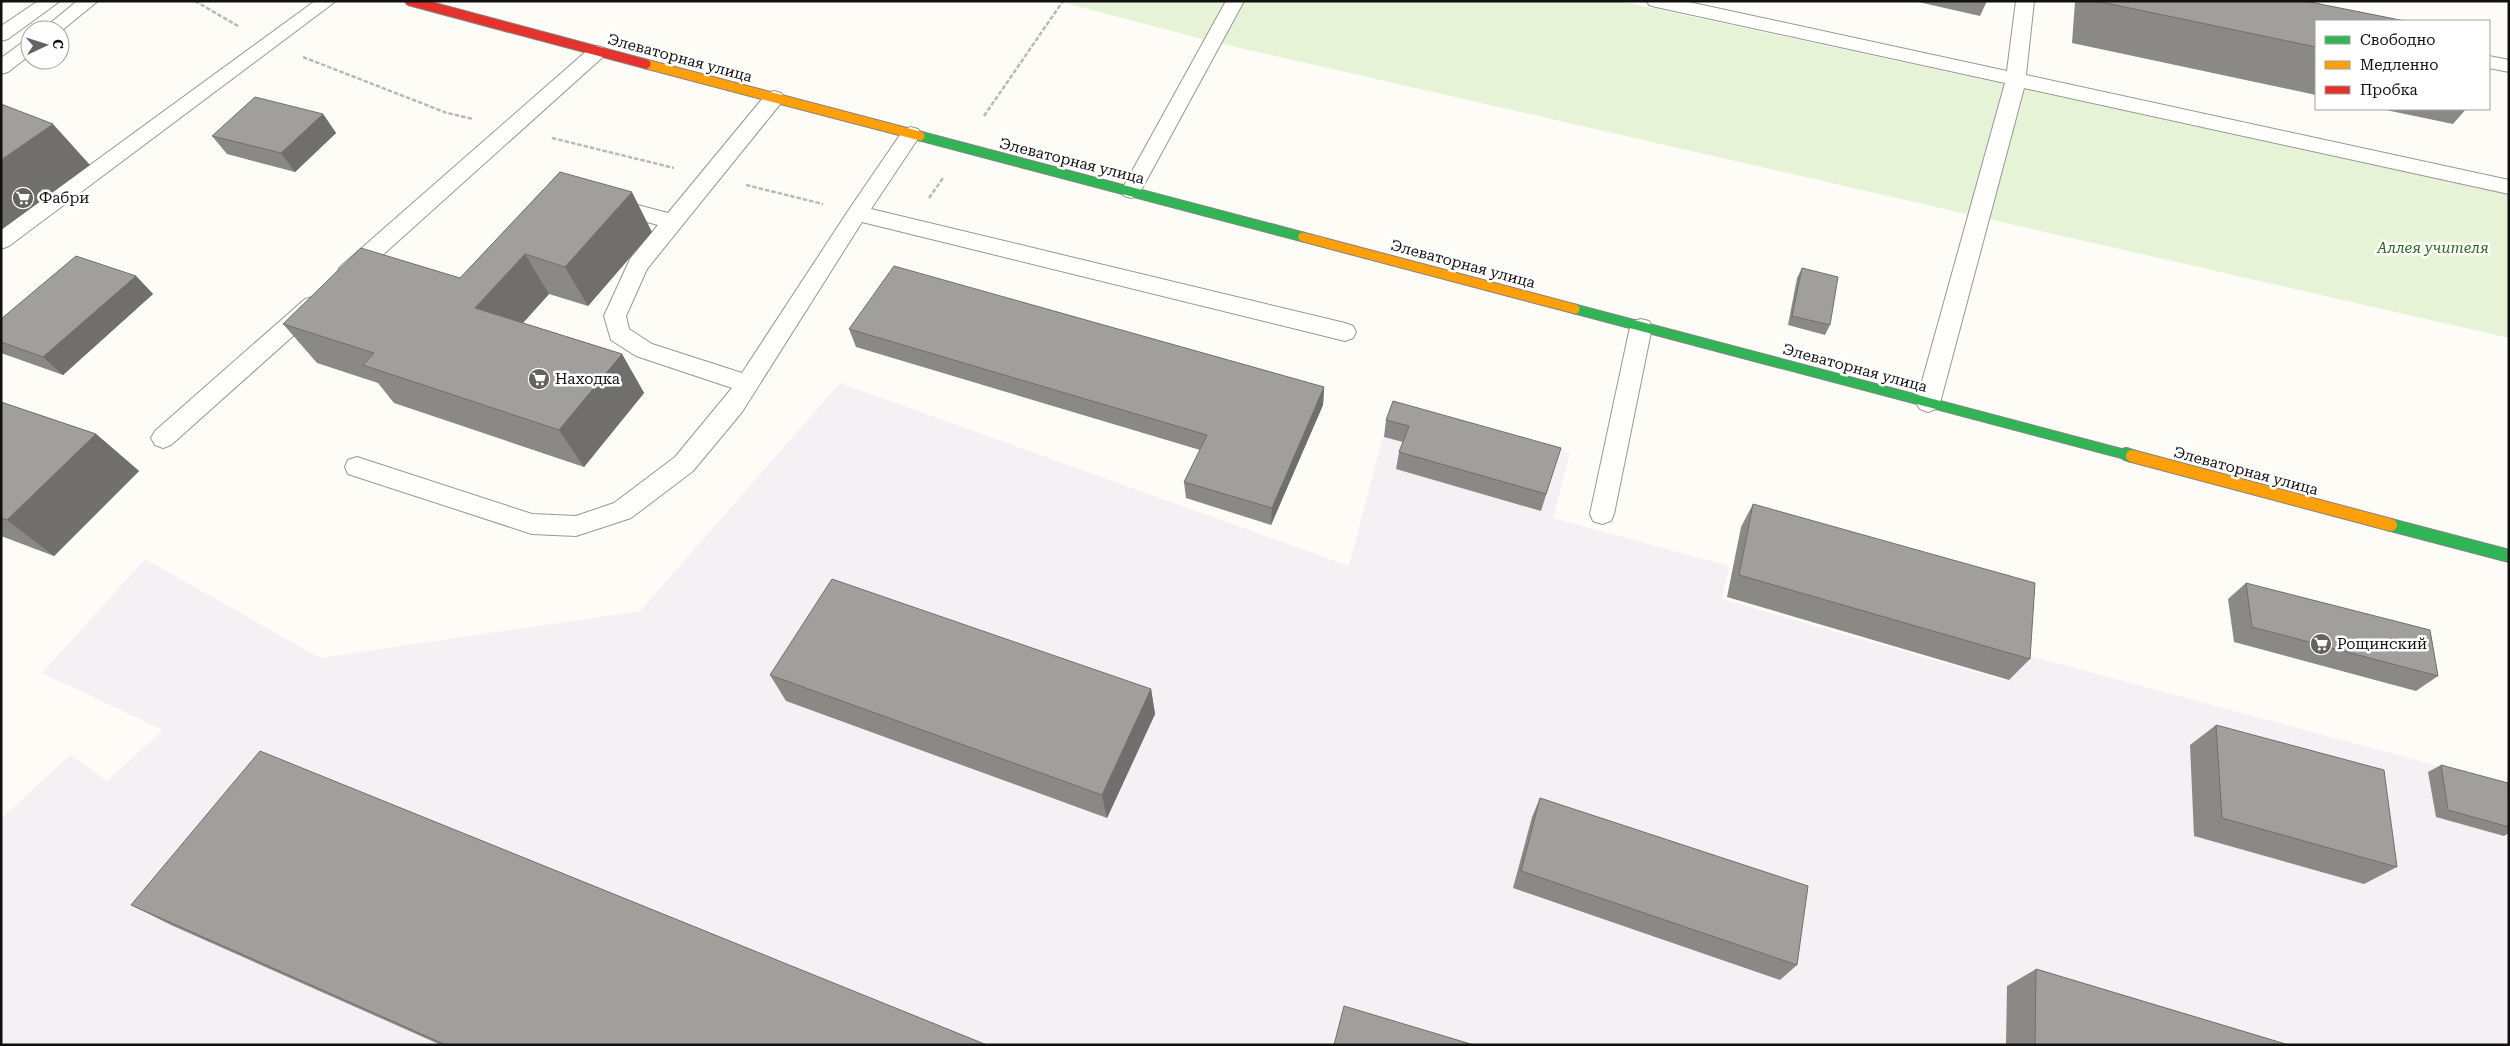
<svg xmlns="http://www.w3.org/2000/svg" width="2510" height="1046" font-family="'Roboto Serif',serif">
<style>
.industrial{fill:#f5f0f3}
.green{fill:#e7f3d7}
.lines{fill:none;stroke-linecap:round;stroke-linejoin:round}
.lane-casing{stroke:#979795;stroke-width:2}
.fast-far1-casing{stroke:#858482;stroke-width:11}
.fast-casing{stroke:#858482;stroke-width:14}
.slow-far1-casing{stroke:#858482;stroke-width:11}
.slow-casing{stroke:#858482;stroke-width:14}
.jam-casing{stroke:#858482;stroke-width:11}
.path{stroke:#b9b9b8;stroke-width:2.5;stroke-dasharray:4.5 2;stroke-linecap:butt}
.lane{fill:#fffffe;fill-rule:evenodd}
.fast-far1{stroke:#30b455;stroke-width:9}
.fast{stroke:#30b455;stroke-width:12}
.slow-far1{stroke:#ff9f0a;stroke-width:9}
.slow{stroke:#ff9f0a;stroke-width:12}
.jam{stroke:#e5322d;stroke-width:9}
.wall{fill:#8a8986}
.shaded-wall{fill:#716f6d}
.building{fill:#a19f9c;stroke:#716f6d}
.labels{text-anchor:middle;stroke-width:5;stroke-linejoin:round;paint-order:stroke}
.street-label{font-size:15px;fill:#111;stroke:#fff}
.poi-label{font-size:15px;fill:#111;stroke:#fff;text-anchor:start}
.park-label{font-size:15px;font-style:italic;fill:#2f6b1f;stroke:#fff}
</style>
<rect width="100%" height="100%" fill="#fdfcf7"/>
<!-- industrial -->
<polygon class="industrial" points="840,383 1349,566 1390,410 1570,453 1553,518 1729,566 1722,599 2010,682 2012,651 2509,785 2509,1045 1,1045 1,819 70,755 107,781 163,730 42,673 145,559 320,658 640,611"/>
<!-- green -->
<polygon class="green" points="1057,1 1619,1 2509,193 2509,338 1210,41"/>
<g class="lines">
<!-- lane casing -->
<g class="lane-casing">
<g id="lane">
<polygon points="38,1 60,1 8,39 1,41 1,26"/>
<polygon points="77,1 98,1 60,32 60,30 42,30"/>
<polygon points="315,1 336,1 9,246 1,249 1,230"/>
<polygon points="1226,1 1244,1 1138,196 1131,198 1124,196 1121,191"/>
<polygon points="1647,1 1684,1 2007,71 2016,1 2034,1 2026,75 2509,180 2509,194 2024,88 1940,403 1936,409 1928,412 1920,409 1916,403 2005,83 1656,7 1649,5"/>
<polygon points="30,40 30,55 8,72 1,74 1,58 23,42"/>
<polygon points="597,46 604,48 607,52 604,56 356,279 348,281 340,279 337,273 340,267 590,48"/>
<polygon points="2489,56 2509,60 2509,72 2489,68"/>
<polygon points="774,91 781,93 784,98 781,103 647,269 626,316 629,329 652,344 742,373 850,208 904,129 911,127 918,129 921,134 871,209 1345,323 1353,326 1356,332 1353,338 1345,341 862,222 742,412 693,471 631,518 576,536 532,534 348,474 345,467 348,460 357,457 532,514 576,516 614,503 675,457 732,388 636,356 611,340 604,316 630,259 658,225 604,210 600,205 604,200 611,198 668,213 767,93"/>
<polygon points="313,297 321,299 324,305 321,311 171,445 163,448 155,445 151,438 155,431 305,299"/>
<polygon points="1641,319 1649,321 1652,327 1614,514 1611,521 1602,524 1593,521 1590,514 1630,327 1633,321"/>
</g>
</g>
<!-- fast-far1 casing -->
<g class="fast-far1-casing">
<g id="fast-far1">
<polyline points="920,136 1303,237"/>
<polyline points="1575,309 2131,456"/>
</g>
</g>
<!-- fast casing -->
<g class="fast-casing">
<g id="fast">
<polyline points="2126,454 2132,456"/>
<polyline points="2391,525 2509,556"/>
</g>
</g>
<!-- slow-far1 casing -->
<g class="slow-far1-casing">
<g id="slow-far1">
<polyline points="646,64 920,136"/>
<polyline points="1303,237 1575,309"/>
</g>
</g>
<!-- slow casing -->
<g class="slow-casing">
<polyline id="slow" points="2132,456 2391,525"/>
</g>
<!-- jam casing -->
<g class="jam-casing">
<polyline id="jam" points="410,1 646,64"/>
</g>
<!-- path -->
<g class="path">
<polyline points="195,1 238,26"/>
<polyline points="303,57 447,113 473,119"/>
<polyline points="984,116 1063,1"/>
<polyline points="552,138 674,168"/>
<polyline points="746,185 823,204"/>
<polyline points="929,198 943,178"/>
</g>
<!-- lane -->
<use href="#lane" class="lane"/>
<!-- fast-far1 -->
<use href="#fast-far1" class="fast-far1"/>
<!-- fast -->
<use href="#fast" class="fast"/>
<!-- slow-far1 -->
<use href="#slow-far1" class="slow-far1"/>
<!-- slow -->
<use href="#slow" class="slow"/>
<!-- jam -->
<use href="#jam" class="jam"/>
</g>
<!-- wall -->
<g class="wall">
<polygon points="1914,1 1987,1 1980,16"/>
<polygon points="2305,1 2316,21 2316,95 2072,43 2075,2"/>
<polygon points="2381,109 2466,109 2453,124"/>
<polygon points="323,114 336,133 295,172 227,154 212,136"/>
<polygon points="560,172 652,232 588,306 549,294 523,323 622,354 644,393 584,467 394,403 378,383 317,363 283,324 460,278"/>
<polygon points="1802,268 1830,325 1825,335 1788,325 1797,278"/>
<polygon points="136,276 153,294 63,375 1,353 1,319"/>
<polygon points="849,329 1324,387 1323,405 1271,525 1186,498 1184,482 1200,450 856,347"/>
<polygon points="1,402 96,434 139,471 54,556 1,536"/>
<polygon points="1386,420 1561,448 1541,511 1396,469 1399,452 1403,442 1384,437"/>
<polygon points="1753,504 2030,659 2009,680 1727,597 1741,527"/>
<polygon points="2246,583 2438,676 2416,691 2234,642 2228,599"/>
<polygon points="770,675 1151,689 1155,714 1107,818 786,701"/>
<polygon points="2216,725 2397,867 2364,884 2194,836 2190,745"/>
<polygon points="2441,765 2509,786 2509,833 2504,836 2436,817 2428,772"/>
<polygon points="1540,798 1797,965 1780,980 1513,888 1532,817"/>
<polygon points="131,905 987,1045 441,1045 171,925"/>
<polygon points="2036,969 2289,1045 2006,1045 2007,986"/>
</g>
<!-- shaded-wall -->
<g class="shaded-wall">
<polygon points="323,114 336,133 295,172 281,153"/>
<polygon points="53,124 90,165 1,230 1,160"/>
<polygon points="632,192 652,232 588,306 565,267"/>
<polygon points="525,254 549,294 501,347 475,308"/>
<polygon points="136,276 153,294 63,375 43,357"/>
<polygon points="622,354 644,393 584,467 559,430"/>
<polygon points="1324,387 1323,405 1271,525 1272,508"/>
<polygon points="96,434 139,471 54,556 7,520"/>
<polygon points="1151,689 1155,714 1107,818 1102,795"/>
</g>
<!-- building -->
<g class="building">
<polygon points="2096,1 2305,1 2405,21 2316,21 2316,47"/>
<polygon points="255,97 323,114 281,153 212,136"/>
<polygon points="1,104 53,124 1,160"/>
<polygon points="560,172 632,192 565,267 525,254 475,308 622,354 559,430 363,365 374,353 283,324 361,248 460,278"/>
<polygon points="76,256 136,276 43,357 1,342 1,319"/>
<polygon points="894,266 1324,387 1272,508 1184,482 1207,435 849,329"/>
<polygon points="1802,268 1838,277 1830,325 1792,316"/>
<polygon points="1393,401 1561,448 1546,494 1399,452 1409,426 1386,420"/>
<polygon points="1,402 96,434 7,520 1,518"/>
<polygon points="1753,504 2035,583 2030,659 1739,575"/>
<polygon points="832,579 1151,689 1102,795 770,675"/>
<polygon points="2246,583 2430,630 2438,676 2252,627"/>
<polygon points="2216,725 2384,770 2397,867 2222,818"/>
<polygon points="260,751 987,1045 446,1045 131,905"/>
<polygon points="2441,765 2508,783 2509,827 2448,810"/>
<polygon points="1540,798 1808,886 1797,965 1521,871"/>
<polygon points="2036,969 2289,1045 2035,1045"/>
<polygon points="1344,1006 1474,1045 1334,1045"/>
</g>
<!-- icons -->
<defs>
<g id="supermarket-disc" transform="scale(1.125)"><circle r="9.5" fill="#646362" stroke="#fff"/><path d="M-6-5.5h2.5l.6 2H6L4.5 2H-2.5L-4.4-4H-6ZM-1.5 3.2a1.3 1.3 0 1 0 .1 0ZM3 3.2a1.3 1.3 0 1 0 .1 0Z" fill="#fff"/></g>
</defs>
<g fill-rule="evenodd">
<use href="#supermarket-disc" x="23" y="198"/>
<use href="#supermarket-disc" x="539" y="379"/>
<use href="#supermarket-disc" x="2321" y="644"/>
</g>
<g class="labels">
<!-- street labels -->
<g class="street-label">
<text transform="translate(680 58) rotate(15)" y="5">Элеваторная улица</text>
<text transform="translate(1072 161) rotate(14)" y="5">Элеваторная улица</text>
<text transform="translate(1463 264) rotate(15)" y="5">Элеваторная улица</text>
<text transform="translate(1855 368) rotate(15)" y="5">Элеваторная улица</text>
<text transform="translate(2246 471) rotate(15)" y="5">Элеваторная улица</text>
</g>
<!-- poi labels -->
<g class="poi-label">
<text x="39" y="203">Фабри</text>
<text x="555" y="384">Находка</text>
<text x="2337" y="649">Рощинский</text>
</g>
<!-- park labels -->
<g class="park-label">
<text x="2433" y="253">Аллея учителя</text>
</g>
</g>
<!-- border -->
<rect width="2510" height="1046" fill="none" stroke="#111111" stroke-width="5"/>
<!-- legend -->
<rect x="2315" y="20" width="175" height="90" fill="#ffffff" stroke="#a0a0a0"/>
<rect x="2325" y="36" width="25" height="8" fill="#30b455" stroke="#a0a0a0"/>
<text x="2360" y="45" font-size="15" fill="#111111">Свободно</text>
<rect x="2325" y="61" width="25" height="8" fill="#ff9f0a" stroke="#a0a0a0"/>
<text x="2360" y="70" font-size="15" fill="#111111">Медленно</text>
<rect x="2325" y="86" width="25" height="8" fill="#e5322d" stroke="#a0a0a0"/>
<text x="2360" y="95" font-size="15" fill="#111111">Пробка</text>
<!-- north arrow -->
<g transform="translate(45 45) rotate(86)"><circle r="24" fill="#ffffff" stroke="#a0a0a0"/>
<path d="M0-4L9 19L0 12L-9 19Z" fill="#646362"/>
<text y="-8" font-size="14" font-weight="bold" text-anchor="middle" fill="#111111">С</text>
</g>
</svg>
